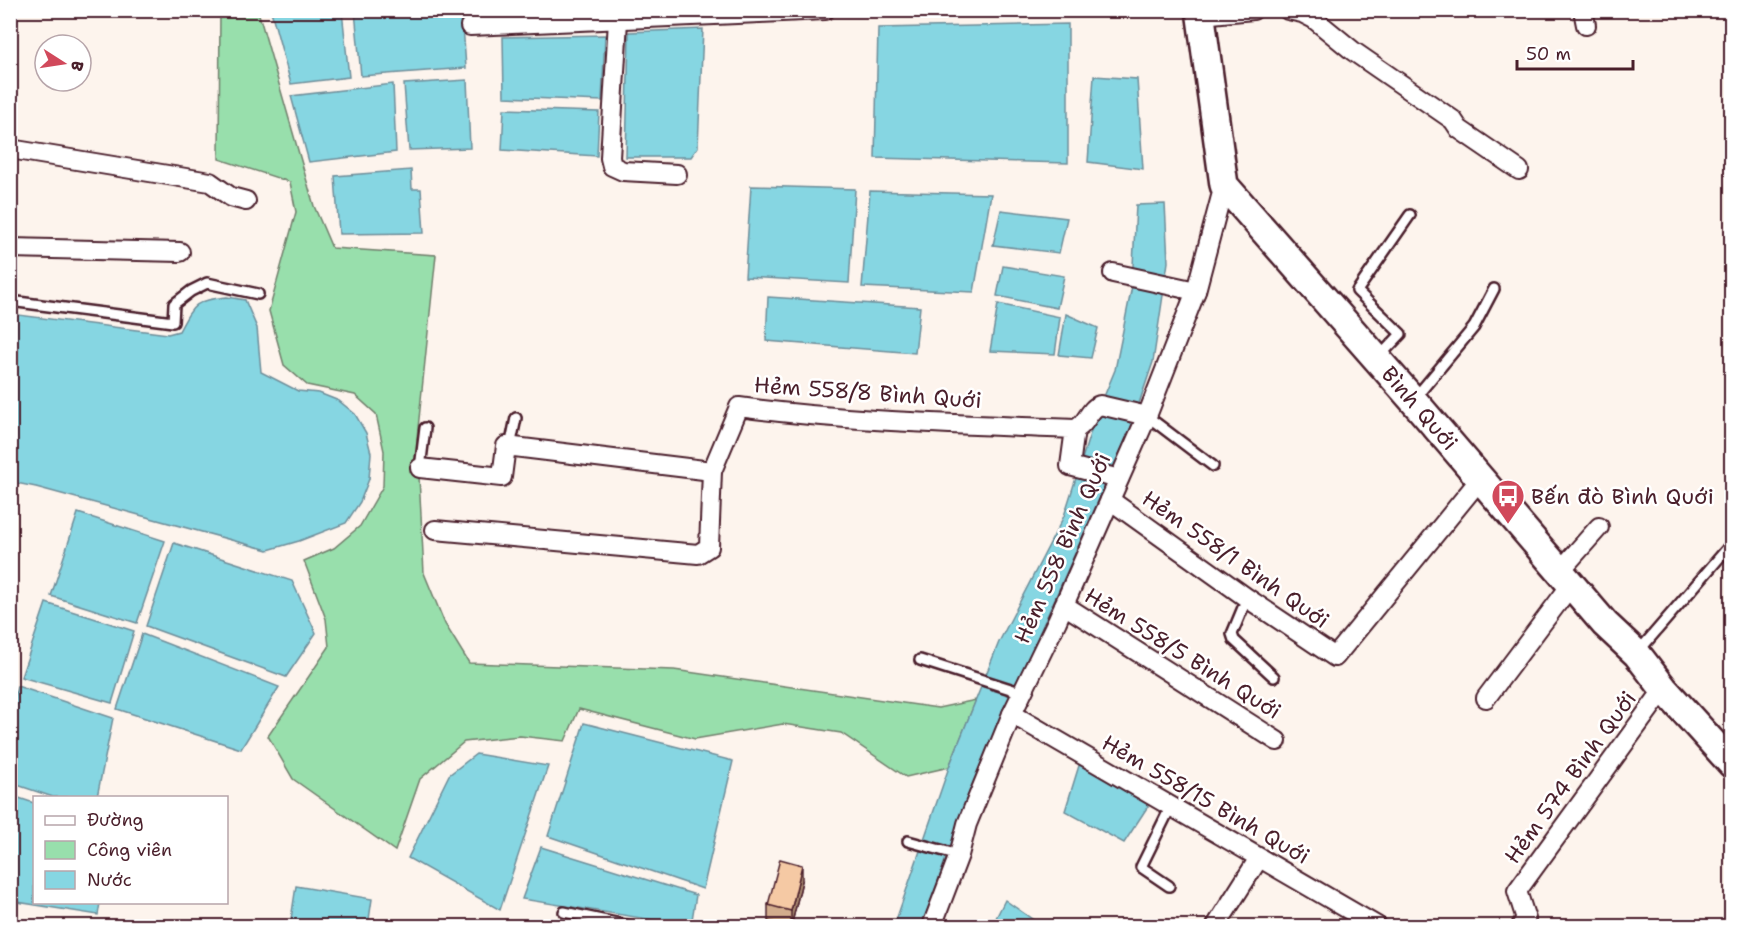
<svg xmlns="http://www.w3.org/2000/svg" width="1742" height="937" font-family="'Shantell Sans',sans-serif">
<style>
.green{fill:#98dfac;stroke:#717f6c;stroke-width:1.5}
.water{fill:#86d6e2;stroke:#6e8d99;stroke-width:1.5}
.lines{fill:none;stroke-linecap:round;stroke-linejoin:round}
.service-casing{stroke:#4a1f2b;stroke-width:14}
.minor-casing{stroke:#4a1f2b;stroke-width:22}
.secondary-casing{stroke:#4a1f2b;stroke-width:32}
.service{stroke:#fff;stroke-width:9}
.minor{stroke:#fff;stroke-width:18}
.secondary{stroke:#fff;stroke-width:27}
.wall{fill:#d3ad8d;stroke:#4a1f2b;stroke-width:1.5}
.shaded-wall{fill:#ac8d73;stroke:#4a1f2b;stroke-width:1.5}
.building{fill:#f5c9a4;stroke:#4a1f2b;stroke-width:1.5}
.labels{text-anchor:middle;stroke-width:5;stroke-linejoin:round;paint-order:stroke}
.street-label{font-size:22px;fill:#4a1f2b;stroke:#fff}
.poi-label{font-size:22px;fill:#4a1f2b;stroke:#fff;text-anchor:start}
</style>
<rect width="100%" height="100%" fill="#fdf4ed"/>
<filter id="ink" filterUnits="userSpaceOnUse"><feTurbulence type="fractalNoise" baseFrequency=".0167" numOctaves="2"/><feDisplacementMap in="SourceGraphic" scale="12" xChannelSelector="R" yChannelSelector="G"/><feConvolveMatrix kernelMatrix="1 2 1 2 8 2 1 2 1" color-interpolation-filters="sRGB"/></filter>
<g filter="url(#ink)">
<!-- green -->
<polygon class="green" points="220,11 258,11 314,206 332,248 436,255 417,438 424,573 445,624 469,663 674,670 938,708 976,700 949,767 906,777 841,733 783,724 695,739 579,709 565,741 520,736 464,742 420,779 395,851 293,779 268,736 329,647 326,619 304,561 334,548 360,526 383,486 384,451 376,414 355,395 307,385 284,365 269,311 296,212 290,182 219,159"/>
<!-- water -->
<g class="water">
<polygon points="271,11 342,11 349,77 291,84"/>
<polygon points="355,11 462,11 466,68 361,76"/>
<polygon points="1068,24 1068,163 875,158 878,28"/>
<polygon points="703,29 698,147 691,157 626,157 629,32"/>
<polygon points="605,35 602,101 504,97 503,37"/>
<polygon points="1094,76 1137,79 1143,169 1088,162"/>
<polygon points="467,80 470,148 409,150 404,84"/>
<polygon points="393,84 396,152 309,162 291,96"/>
<polygon points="504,109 599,112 597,156 502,150"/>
<polygon points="411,170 412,189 421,189 424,233 339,234 335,176"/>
<polygon points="751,186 855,189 849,283 745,277"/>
<polygon points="870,191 991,194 974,292 862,287"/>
<polygon points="1165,204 1168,262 1153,362 1130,430 972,785 922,926 894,926 949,767 999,642 1064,516 1094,421 1115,370 1132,286 1136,205"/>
<polygon points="1001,210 1067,218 1059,253 993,245"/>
<polygon points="1003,266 1064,276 1057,308 997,296"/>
<path d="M227,297L245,300L257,328L261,372L298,391L319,393L339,401L355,414L366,433L371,453L369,479L360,502L346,523L299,541L268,550L36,487L11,482V314L168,334L179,331C194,303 195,301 227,297Z"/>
<polygon points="768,297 920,307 915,353 766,341"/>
<polygon points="998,304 1060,317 1055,354 990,351"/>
<polygon points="1066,314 1098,328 1091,358 1059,355"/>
<polygon points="78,513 165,541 137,623 51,596"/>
<polygon points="174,543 292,581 316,633 286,677 146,626"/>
<polygon points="46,603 134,631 112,703 21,677"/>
<polygon points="142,634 279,687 241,749 117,709"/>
<polygon points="17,686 113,718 97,797 53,797 11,783 11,717"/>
<polygon points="584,723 733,761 703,889 548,836"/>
<polygon points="476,754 548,766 500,910 408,858 449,775"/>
<polygon points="1081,759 1152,800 1124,843 1065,811"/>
<polygon points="10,795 34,803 34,902 100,903 98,915 11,901"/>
<polygon points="541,847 696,895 691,926 522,899"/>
<polygon points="296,886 372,899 368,926 290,926"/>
<polygon points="1005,900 1042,926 992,926"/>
</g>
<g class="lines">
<!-- service casing -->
<g class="service-casing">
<g id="service">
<polyline points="10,301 173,322 174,304 191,291 207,283 258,294"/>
<polyline points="1379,357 1401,334 1357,291 1410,215"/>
<polyline points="1415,398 1474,327 1494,289"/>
<polyline points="1147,416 1213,466"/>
<polyline points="510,447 516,418"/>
<polyline points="420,468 425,428"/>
<polyline points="1247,598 1232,634 1234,640 1274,677"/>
<polyline points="1638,652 1732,543"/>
<polyline points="920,660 1023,693"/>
<polyline points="908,841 959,855"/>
<polyline points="1169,886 1141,867 1171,806"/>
<polyline points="564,912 630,926"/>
</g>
</g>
<!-- minor casing -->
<g class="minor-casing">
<g id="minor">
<polyline points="1288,10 1302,13 1314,19 1353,51 1453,120 1459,129 1519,170"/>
<polyline points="1583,10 1586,25"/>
<polyline points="1201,15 1253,10"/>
<polyline points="618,20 610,158 612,166 623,171 677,174"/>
<polyline points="470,26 825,10"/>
<polyline points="10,149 210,182 231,197 246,201"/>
<polyline points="10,248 180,252"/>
<polyline points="1113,273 1196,291"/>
<path d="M1075,429C1087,425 1088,409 1100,405L1147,416"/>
<polyline points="420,468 502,477 506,446 712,471"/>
<polyline points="1110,500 1247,598 1335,657 1481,478"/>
<path d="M435,530L698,554L709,547L712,471L739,407C850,422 963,424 1075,429L1070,466L1119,479"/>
<polyline points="1560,571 1599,527"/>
<polyline points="1064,605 1277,741"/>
<polyline points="1486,698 1571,585"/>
<polyline points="1012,714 1377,926"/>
<polyline points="932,926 959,855 967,824 1012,714 1057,621 1110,500 1147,416 1196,291 1224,185"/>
<polyline points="1216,926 1259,858"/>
<polyline points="1521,926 1526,919 1517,891 1664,689"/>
</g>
</g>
<!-- secondary casing -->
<g class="secondary-casing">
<polyline id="secondary" points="1200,10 1224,185 1413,400 1605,624 1637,654 1664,689 1732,764"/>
</g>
<!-- service -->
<use href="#service" class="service"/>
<!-- minor -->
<use href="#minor" class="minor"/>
<!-- secondary -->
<use href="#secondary" class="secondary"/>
</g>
<!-- wall -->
<polygon class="wall" points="802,881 791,927 768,921 768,905"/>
<!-- shaded-wall -->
<polygon class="shaded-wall" points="802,865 802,881 791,927 791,911"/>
<!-- building -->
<polygon class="building" points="780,859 802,865 791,911 768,905"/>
</g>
<!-- icons -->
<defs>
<g id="bus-pin" transform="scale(1.725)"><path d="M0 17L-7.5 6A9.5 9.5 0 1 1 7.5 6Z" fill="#d1495b" stroke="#fff"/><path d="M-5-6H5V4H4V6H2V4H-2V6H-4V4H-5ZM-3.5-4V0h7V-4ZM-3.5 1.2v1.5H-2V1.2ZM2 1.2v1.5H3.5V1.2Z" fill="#fff"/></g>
</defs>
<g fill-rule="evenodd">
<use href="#bus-pin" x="1508" y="496"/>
</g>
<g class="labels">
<!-- street labels -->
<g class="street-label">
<text transform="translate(868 392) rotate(4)" y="8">Hẻm 558/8 Bình Quới</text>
<text transform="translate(1420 408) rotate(49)" y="8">Bình Quới</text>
<text transform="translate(1062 548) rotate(-66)" y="8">Hẻm 558 Bình Quới</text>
<text transform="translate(1236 559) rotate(35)" y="8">Hẻm 558/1 Bình Quới</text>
<text transform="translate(1183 653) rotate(32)" y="8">Hẻm 558/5 Bình Quới</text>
<text transform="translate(1570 777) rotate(-54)" y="8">Hẻm 574 Bình Quới</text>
<text transform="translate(1206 799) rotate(30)" y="8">Hẻm 558/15 Bình Quới</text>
</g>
<!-- poi labels -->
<g class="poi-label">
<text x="1531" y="504">Bến đò Bình Quới</text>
</g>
</g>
<!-- margin -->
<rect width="1742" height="937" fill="none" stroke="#fff" stroke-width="36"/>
<rect x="18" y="18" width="1706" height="901" fill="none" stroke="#4a1f2b" stroke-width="2" filter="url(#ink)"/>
<!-- legend -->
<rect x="33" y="796" width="195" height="108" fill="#ffffff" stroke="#b7a5aa" stroke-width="1.5"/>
<rect x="45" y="816" width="30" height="9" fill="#ffffff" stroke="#b7a5aa" stroke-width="1.5"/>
<text x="87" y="826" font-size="18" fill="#4a1f2b">Đường</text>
<rect x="45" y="841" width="30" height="18" fill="#98dfac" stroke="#b7a5aa" stroke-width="1.5"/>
<text x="87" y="856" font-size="18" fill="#4a1f2b">Công viên</text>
<rect x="45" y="871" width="30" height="18" fill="#86d6e2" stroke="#b7a5aa" stroke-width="1.5"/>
<text x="87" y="886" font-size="18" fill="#4a1f2b">Nước</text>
<!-- north arrow -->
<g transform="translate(63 63) rotate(102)"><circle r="28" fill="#ffffff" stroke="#b7a5aa" stroke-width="1.5"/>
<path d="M0-4.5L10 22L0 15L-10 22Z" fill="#d1495b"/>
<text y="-9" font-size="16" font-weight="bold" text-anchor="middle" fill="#4a1f2b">B</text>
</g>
<!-- scale -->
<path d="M1517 60v9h116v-9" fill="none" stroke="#4a1f2b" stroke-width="3"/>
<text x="1526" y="60" font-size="18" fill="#4a1f2b" stroke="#ffffff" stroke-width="4.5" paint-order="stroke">50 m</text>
</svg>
